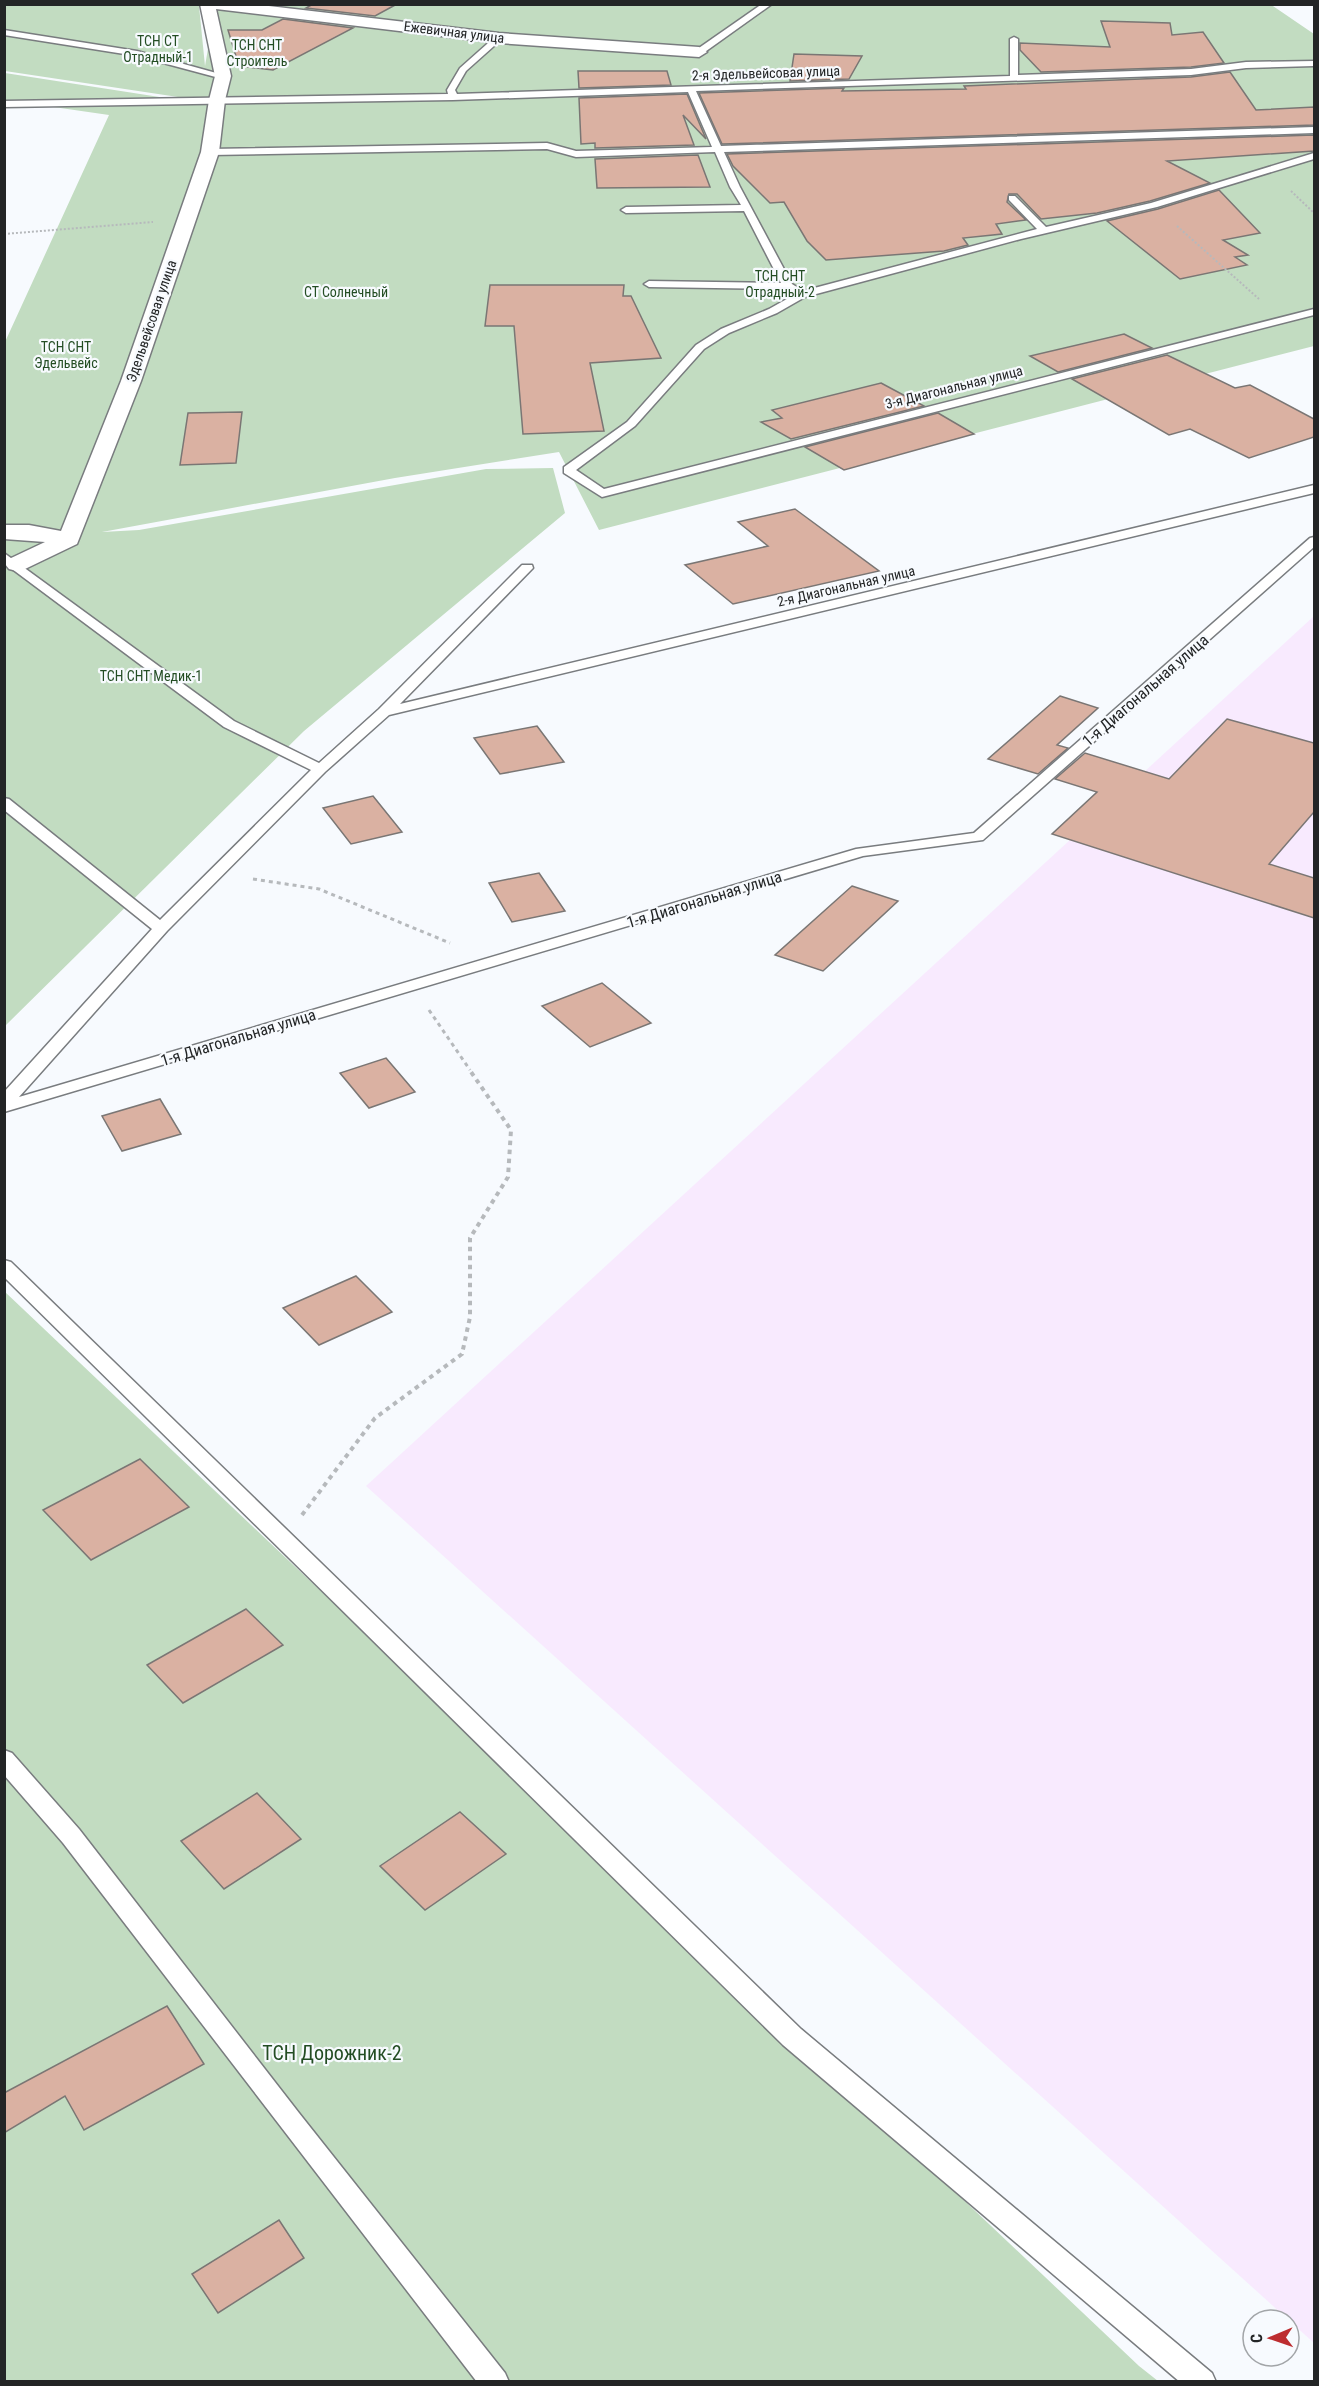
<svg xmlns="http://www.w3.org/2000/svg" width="1319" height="2386" font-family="'Roboto Condensed',sans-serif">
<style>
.industrial{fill:#f8eafe}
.green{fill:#c2dcc1;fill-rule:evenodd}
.building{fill:#dab1a2;stroke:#7a7674;stroke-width:1.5}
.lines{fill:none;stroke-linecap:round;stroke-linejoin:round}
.lane-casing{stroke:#797c7f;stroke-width:3}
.street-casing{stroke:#797c7f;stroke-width:3}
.path-far2{stroke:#b6b9bc;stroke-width:2;stroke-dasharray:2 2;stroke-linecap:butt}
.path-far1{stroke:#b6b9bc;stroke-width:3;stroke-dasharray:4 4;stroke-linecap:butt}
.path{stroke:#b6b9bc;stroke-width:4;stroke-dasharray:4.5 4.5;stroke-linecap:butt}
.lane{fill:#fff;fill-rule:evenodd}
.street{fill:#fff;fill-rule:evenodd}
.labels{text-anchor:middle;stroke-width:4.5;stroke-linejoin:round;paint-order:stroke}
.far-street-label{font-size:14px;fill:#232526;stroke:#f7fafe}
.far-park-label{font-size:14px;fill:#234d23;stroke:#f7fafe}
.street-label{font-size:16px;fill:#232526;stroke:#f7fafe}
.near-park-label{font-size:20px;fill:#234d23;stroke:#f7fafe}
</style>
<rect width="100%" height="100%" fill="#f7fafe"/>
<!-- industrial -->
<polygon class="industrial" points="1314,616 1314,2343 366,1486"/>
<!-- green -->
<g class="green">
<path d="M188,4L199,6L205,66L215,8L198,5L1270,4L1314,34V346L599,530L559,452L395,478L102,532L139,530L486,469L553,468L565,513L304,731L5,1026V540L42,538L5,537V342L109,115L5,100V73L198,103V100L5,71V5ZM796,88L507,99L508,98Z"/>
<polygon points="4,1291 1139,2366 1158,2381 5,2381"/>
</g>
<!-- building -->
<g class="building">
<polygon points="313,4 397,4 375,16 306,8"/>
<polygon points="283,19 353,28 273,70 239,66 228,30 262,30"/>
<polygon points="1101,21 1170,23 1172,35 1203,32 1224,63 1191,67 1041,72 1020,50 1020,43 1110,47"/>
<polygon points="794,54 862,56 849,79 790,81"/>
<polygon points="578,71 667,71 671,85 579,88"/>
<polygon points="1230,72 1256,110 1314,107 1314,125 722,144 699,93 844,88 842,91 966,89 964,86 1191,77"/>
<polygon points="687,94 706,139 683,115 694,145 595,148 595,143 581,144 579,98"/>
<polygon points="1314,135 1314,151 1167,161 1210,183 1150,201 1097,213 1041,219 1017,194 1009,194 1007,202 1026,220 996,224 1002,234 963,238 968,245 944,251 826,260 807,241 784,202 770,203 733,166 727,154"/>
<polygon points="698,155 710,187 597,188 595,159"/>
<polygon points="1219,190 1260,233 1223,240 1248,255 1235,257 1247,265 1180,279 1107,221 1158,209"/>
<polygon points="490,285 624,285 623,296 631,296 661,358 590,363 604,431 523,434 514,326 485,326"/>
<polygon points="1124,334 1152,348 1058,372 1030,356"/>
<polygon points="1167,355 1235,388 1250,385 1314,419 1314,437 1249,458 1190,429 1169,435 1072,379"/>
<polygon points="881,383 924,406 791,439 761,422 782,418 772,410"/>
<polygon points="242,412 236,463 180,465 188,413"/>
<polygon points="938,413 974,434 844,470 805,447"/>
<polygon points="795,509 879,571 733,604 685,565 768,546 738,522"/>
<polygon points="1060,696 1098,708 1057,745 1068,748 1038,774 988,759"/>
<polygon points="1227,719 1314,743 1314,812 1269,864 1314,878 1314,918 1052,834 1097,792 1055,779 1085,753 1169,779"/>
<polygon points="537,726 564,762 500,774 474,738"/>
<polygon points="373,796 402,832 351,844 323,808"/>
<polygon points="539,873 565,911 512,922 489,883"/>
<polygon points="852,886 898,901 823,971 775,955"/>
<polygon points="602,983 651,1023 590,1047 542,1006"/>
<polygon points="386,1058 415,1092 369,1108 340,1073"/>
<polygon points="160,1099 181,1134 122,1151 102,1116"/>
<polygon points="356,1276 392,1312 319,1345 283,1308"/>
<polygon points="140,1459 189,1507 91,1560 43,1510"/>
<polygon points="246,1609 283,1645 183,1703 147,1665"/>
<polygon points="257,1793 301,1839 224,1889 181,1841"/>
<polygon points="460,1812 506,1854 425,1910 380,1866"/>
<polygon points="167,2006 204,2064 84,2130 65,2096 4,2133 4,2093"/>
<polygon points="279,2220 304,2258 218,2313 192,2274"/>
</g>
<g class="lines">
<!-- lane casing -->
<g class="lane-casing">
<g id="lane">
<polygon points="762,4 772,4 702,54 696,54 696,50"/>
<polygon points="4,30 137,51 227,76 223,79 137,56 4,35"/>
<polygon points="496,36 503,38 466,71 455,90 457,94 1010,76 1010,39 1014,37 1018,39 1018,75 1191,69 1246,62 1314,61 1314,66 1246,68 1191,75 696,91 721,146 1314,127 1314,133 724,152 740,187 792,284 803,291 1037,229 1009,200 1009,196 1015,196 1046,227 1151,203 1314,153 1314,159 1157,207 1021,239 805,297 777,313 729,333 704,349 635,426 576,470 604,489 1314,309 1314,315 602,497 564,473 564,467 627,422 696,345 721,329 769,309 794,295 786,289 649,287 644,284 649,281 781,283 744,211 626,213 621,210 626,207 741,205 730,187 715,152 576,157 547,149 210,155 205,152 210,149 547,143 576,151 712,147 688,92 453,100 4,107 4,101 448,94 447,90 460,68"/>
<polygon points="1314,485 1314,493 389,715 325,772 167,931 19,1097 856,849 974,833 1310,538 1314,537 1314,547 983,840 863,856 4,1112 4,1092 152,929 4,810 4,798 9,799 160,920 311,770 224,727 4,563 4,553 234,721 319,763 379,709 522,565 532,565 533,568 400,704"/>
<polygon points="4,1260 11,1262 801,2029 1212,2373 1216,2382 1180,2382 783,2045 4,1277"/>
<polygon points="4,1750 12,1753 79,1829 299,2113 505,2373 509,2382 477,2382 63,1843 4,1775"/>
</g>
</g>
<!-- street casing -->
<g class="street-casing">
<polygon id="street" points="200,4 252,4 499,33 699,47 707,52 699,57 499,43 216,9 231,76 225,100 219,152 141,381 77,544 25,569 17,571 9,569 5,564 9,559 45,542 4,539 4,525 29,525 61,531 121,381 201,152 209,100 215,76"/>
</g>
<!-- path-far2 -->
<g class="path-far2">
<polyline points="1291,191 1314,213"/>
<polyline points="1177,226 1259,299"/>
<polyline points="4,234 153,222"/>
</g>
<!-- path-far1 -->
<g class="path-far1">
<polyline points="253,879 319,889 450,943"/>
<polyline points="429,1010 470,1070"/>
</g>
<!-- path -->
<polyline class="path" points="302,1515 375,1418 462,1354 470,1317 470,1238 508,1177 511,1130 469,1069"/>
<!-- lane -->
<use href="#lane" class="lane"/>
<!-- street -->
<use href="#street" class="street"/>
</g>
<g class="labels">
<!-- far-street labels -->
<g class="far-street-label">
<text transform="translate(454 32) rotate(7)" y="5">Ежевичная улица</text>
<text transform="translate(766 73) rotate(-2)" y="5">2-я Эдельвейсовая улица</text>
<text transform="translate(151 321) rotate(-71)" y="5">Эдельвейсовая улица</text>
<text transform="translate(954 387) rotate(-14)" y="5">3-я Диагональная улица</text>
<text transform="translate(846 586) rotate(-13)" y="5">2-я Диагональная улица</text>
</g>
<!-- far-park labels -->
<g class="far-park-label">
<text x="158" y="46">ТСН СТ<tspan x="158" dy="16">Отрадный-1</tspan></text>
<text x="257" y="50">ТСН СНТ<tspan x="257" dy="16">Строитель</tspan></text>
<text x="780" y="281">ТСН СНТ<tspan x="780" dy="16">Отрадный-2</tspan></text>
<text x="346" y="297">СТ Солнечный</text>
<text x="66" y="352">ТСН СНТ<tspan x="66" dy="16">Эдельвейс</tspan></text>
<text x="151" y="681">ТСН СНТ Медик-1</text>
</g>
<!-- street labels -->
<g class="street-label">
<text transform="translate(1145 690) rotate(-41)" y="6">1-я Диагональная улица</text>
<text transform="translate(704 899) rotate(-17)" y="6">1-я Диагональная улица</text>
<text transform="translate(238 1037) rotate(-17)" y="6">1-я Диагональная улица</text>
</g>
<!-- near-park labels -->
<g class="near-park-label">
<text x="332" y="2060">ТСН Дорожник-2</text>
</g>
</g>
<!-- border -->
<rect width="1319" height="2386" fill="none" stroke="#232526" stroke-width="12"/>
<!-- north arrow -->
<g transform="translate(1271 2338) rotate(268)"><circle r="28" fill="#f7fafe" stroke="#a2a5a8" stroke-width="1.5"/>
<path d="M0-4.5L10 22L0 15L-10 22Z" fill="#bd2d30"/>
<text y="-9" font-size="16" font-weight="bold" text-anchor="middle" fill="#232526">С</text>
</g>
</svg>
